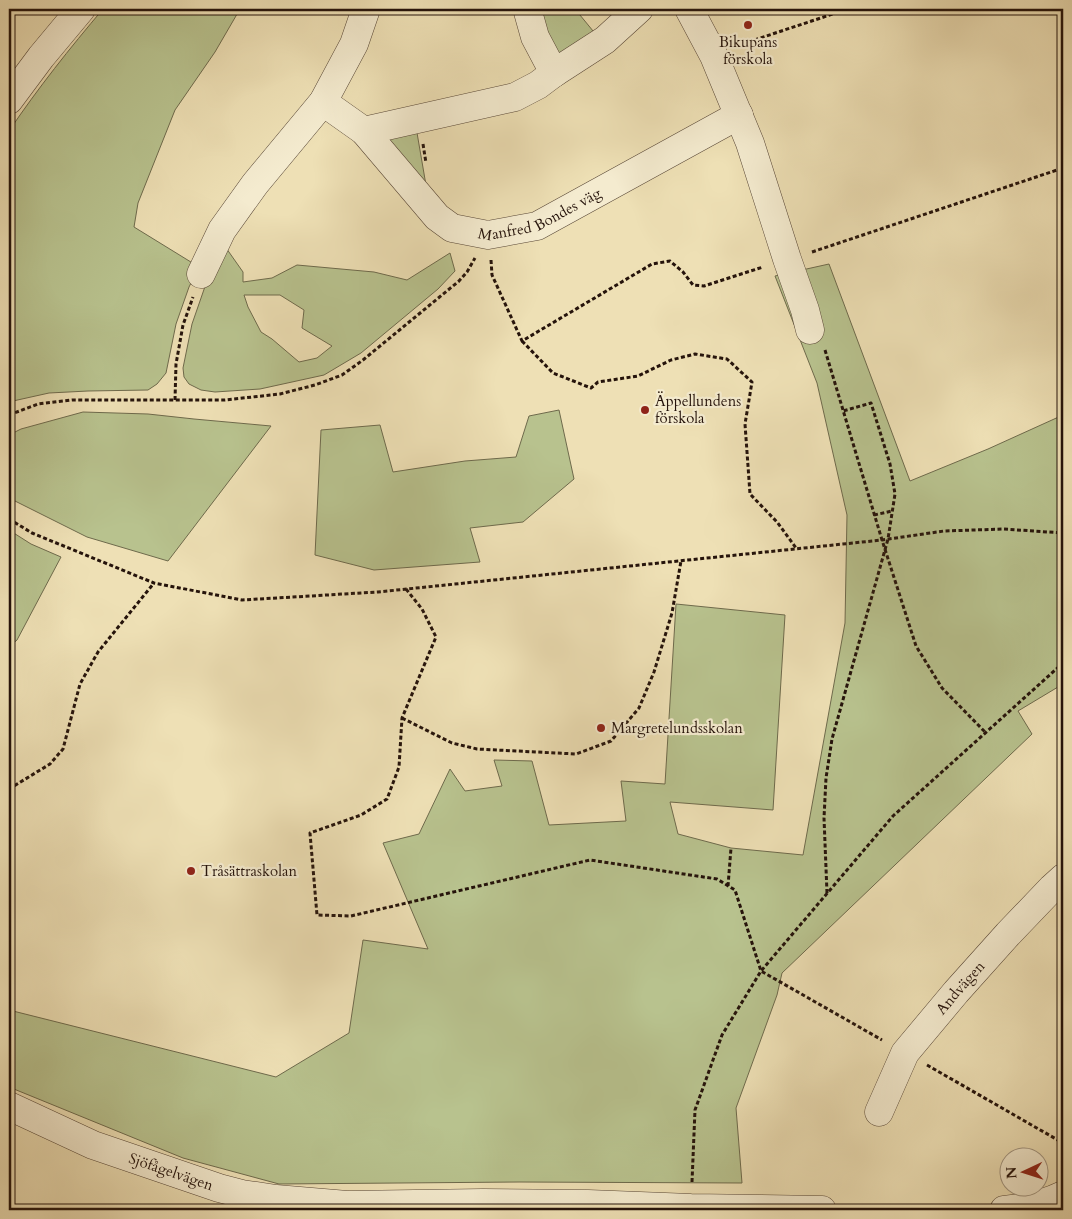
<svg xmlns="http://www.w3.org/2000/svg" width="1072" height="1219" font-family="Cardo,serif">
<style>
.green{fill:#b8c28e;stroke:#6e6a4c;fill-rule:evenodd}
.lines{fill:none;stroke-linecap:round;stroke-linejoin:round}
.minor-casing{stroke:#574636;stroke-width:29}
.path{stroke:#25130b;stroke-width:3;stroke-dasharray:4 2.5;stroke-linecap:butt}
.minor{stroke:#f4ebcf;stroke-width:28}
.poi-dot{fill:#8f2418;stroke:#f4ebcf;stroke-width:2}
.labels{text-anchor:middle;stroke-width:4.5;stroke-linejoin:round;paint-order:stroke}
.poi-label{font-size:15px;fill:#25130b;stroke:#f4ebcf;text-anchor:start}
.street-label{font-size:15px;fill:#25130b;stroke:#f4ebcf}
</style>
<rect width="100%" height="100%" fill="#eee0b5"/>
<filter id="stains"><feTurbulence type="fractalNoise" baseFrequency=".004" numOctaves="4"/><feColorMatrix values="0 0 0 0 .2 0 0 0 0 .09 0 0 0 0 .02 0 0 0 .5 -.17"/></filter>
<radialGradient id="worn" r=".72"><stop offset=".6" stop-color="#630" stop-opacity="0"/><stop offset="1" stop-color="#630" stop-opacity=".3"/></radialGradient>
<!-- green -->
<g class="green">
<path d="M103,9H240L215,52L175,110L138,203L134,227L199,267L189,287L176,324L166,373L157,384L148,390L88,391L49,393L13,401L9,403V131C38,88 70,48 103,9Z"/>
<polygon points="533,9 575,9 598,37 557,56"/>
<polygon points="416,127 427,191 383,133"/>
<path d="M224,245L243,272V282L272,278L297,265L374,272L407,280L450,253L455,271L438,289L361,353L324,375L260,389L215,392L201,390L189,384L184,377L183,368L192,324L209,275ZM244,295H280L304,310L302,328L332,346L317,358L299,362L272,339L261,332L248,307Z"/>
<polygon points="829,264 910,481 988,449 1063,415 1063,684 1018,711 1032,734 782,973 777,995 736,1108 742,1183 520,1182 279,1184 183,1158 9,1087 9,1010 276,1077 349,1033 363,940 428,949 383,843 419,834 450,769 465,791 502,786 494,760 532,761 549,825 626,821 621,781 665,784 676,604 785,615 773,810 670,802 678,834 731,848 803,855 845,623 847,515 817,383 775,276"/>
<polygon points="559,410 574,479 523,522 470,528 480,562 374,570 315,555 321,430 380,425 393,472 465,461 516,457 529,416"/>
<polygon points="83,412 148,414 194,419 271,426 168,561 87,537 9,498 9,435 21,429"/>
<polygon points="9,530 31,544 61,557 17,640 9,647"/>
</g>
<g class="lines">
<!-- minor casing -->
<g class="minor-casing">
<g id="minor">
<polyline points="528,9 528,12 535,37 554,73"/>
<polyline points="689,9 714,56 750,143 787,259 805,310 810,330"/>
<polyline points="9,100 41,57 81,9"/>
<path id="s1" d="M323,102L364,131L437,217L452,228L488,235L537,226L739,115"/>
<polyline points="364,131 515,97 538,85 554,73 605,40 639,9"/>
<polyline points="201,274 222,230 255,184 323,102 354,44 366,9"/>
<path id="s2" d="M9,1106L93,1145L219,1188L242,1194L276,1199L347,1205L483,1203L588,1204L691,1208L822,1210"/>
<path id="s3" d="M879,1112L905,1053L956,992L1008,934L1052,888L1063,878"/>
<path d="M1004,1210C1024,1208 1045,1204 1063,1195"/>
</g>
</g>
<!-- path -->
<g class="path">
<polyline points="9,14 14,9"/>
<polyline points="736,46 848,9"/>
<polyline points="423,144 426,163"/>
<polyline points="812,252 1063,168"/>
<polyline points="491,260 492,275 522,341 652,264 670,261 683,272 693,285 704,286 763,267"/>
<polyline points="522,341 553,373 591,388 598,382 638,376 671,360 695,354 727,359 752,382 745,424 750,494 777,522 796,548"/>
<polyline points="825,350 882,540 916,646 942,688 986,733"/>
<polyline points="175,400 176,364 183,325 193,297"/>
<polyline points="9,415 38,404 72,400 225,400 280,394 315,385 342,375 363,360 459,281 467,272 475,258"/>
<polyline points="874,515 892,511"/>
<polyline points="9,519 32,533 154,583 242,600 378,592 882,540 944,531 1004,529 1063,533"/>
<polyline points="406,589 422,609 436,637 402,718 399,767 387,799 361,815 310,833 317,915 351,916 590,860 717,879 735,890 761,971 882,1040"/>
<polyline points="402,718 452,743 477,749 576,754 611,741 639,708 654,672 672,613 681,561"/>
<polyline points="9,789 50,764 63,749 80,684 98,652 154,583"/>
<polyline points="728,886 731,848"/>
<polyline points="827,893 824,818 826,778 832,739 888,539 895,494 890,464 871,403 843,411"/>
<polyline points="927,1065 1063,1143"/>
<polyline points="692,1182 695,1110 722,1035 761,971 893,816 1063,663"/>
</g>
<!-- minor -->
<use href="#minor" class="minor"/>
</g>
<!-- markers -->
<g class="poi-dot">
<circle cx="748" cy="25" r="5"/>
<circle cx="645" cy="410" r="5"/>
<circle cx="601" cy="728" r="5"/>
<circle cx="191" cy="871" r="5"/>
</g>
<g class="labels">
<!-- poi labels -->
<g class="poi-label">
<text x="748" y="47" text-anchor="middle">Bikupans<tspan x="748" dy="17">förskola</tspan></text>
<text x="655" y="406">Äppellundens<tspan x="655" dy="17">förskola</tspan></text>
<text x="611" y="733">Margretelundsskolan</text>
<text x="201" y="876">Tråsättraskolan</text>
</g>
<!-- street labels -->
<g class="street-label">
<text dy="5" stroke="none"><textPath href="#s1" startOffset="274">Manfred Bondes väg</textPath></text>
<text dy="5" stroke="none"><textPath href="#s3" startOffset="150">Andvägen</textPath></text>
<text dy="5" stroke="none"><textPath href="#s2" startOffset="175">Sjöfågelvägen</textPath></text>
</g>
</g>
<!-- margin -->
<rect width="1072" height="1219" fill="none" stroke="#eee0b5" stroke-width="30"/>
<rect x="10" y="10" width="1052" height="1199" fill="none" stroke="#25130b" stroke-width="2.5"/>
<rect x="15" y="15" width="1042" height="1189" fill="none" stroke="#25130b"/>
<!-- north arrow -->
<g transform="translate(1024 1172) rotate(266)"><circle r="24" fill="#f4ebcf" stroke="#a19581"/>
<path d="M0-4L9 19L0 12L-9 19Z" fill="#8f2418"/>
<text y="-8" font-size="14" font-weight="bold" text-anchor="middle" fill="#25130b">N</text>
</g>
<rect width="100%" height="100%" filter="url(#stains)"/>
<rect width="100%" height="100%" fill="url(#worn)"/>
</svg>
